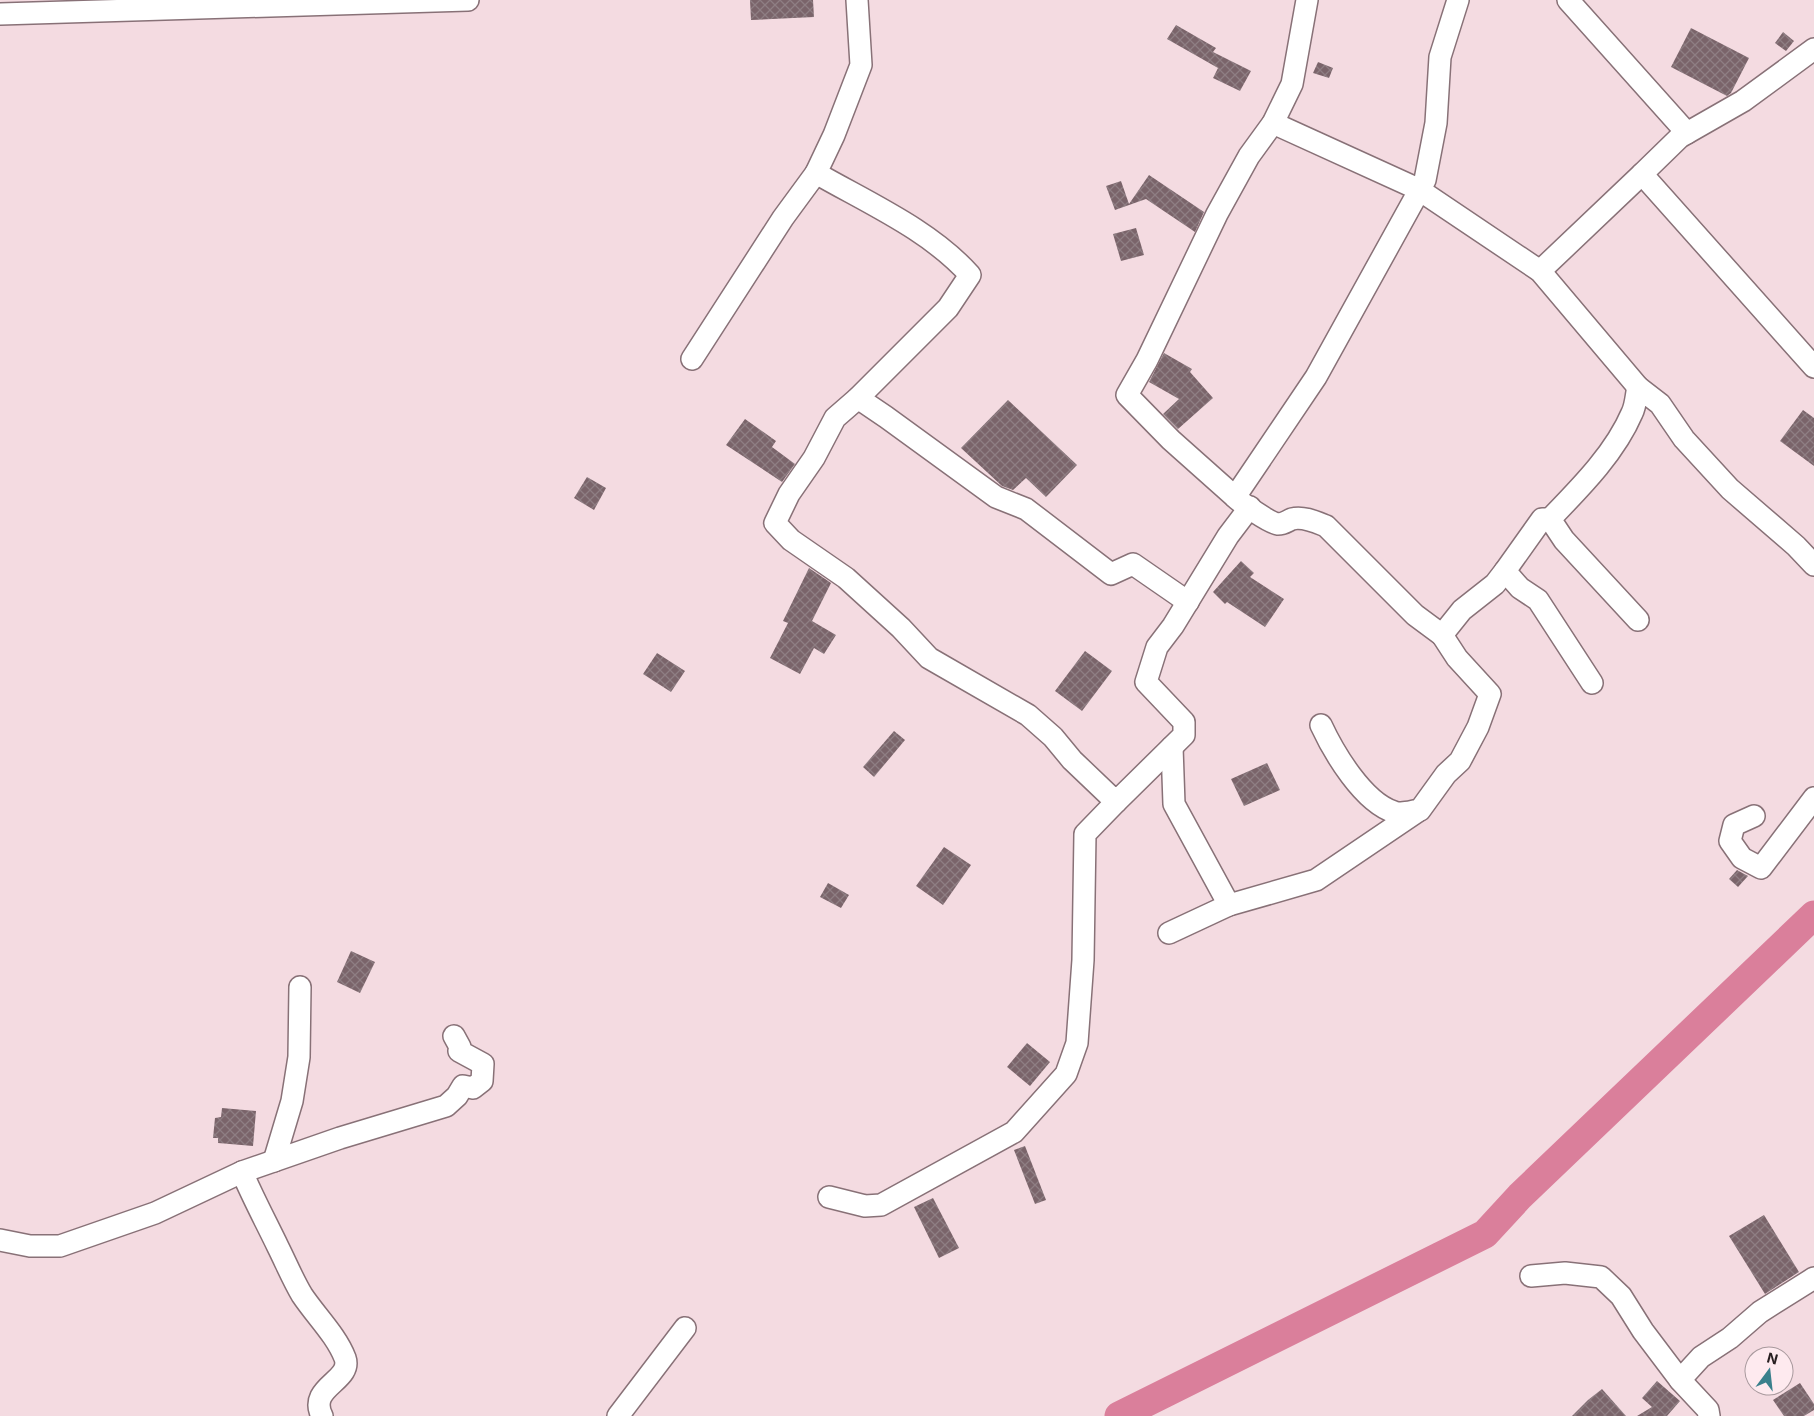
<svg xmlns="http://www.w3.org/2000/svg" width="1814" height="1416" font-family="Inter,sans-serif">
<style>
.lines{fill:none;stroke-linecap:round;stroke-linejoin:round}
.river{stroke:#da7f9b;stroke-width:29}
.building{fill:url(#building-cross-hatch)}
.minor-casing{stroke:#887177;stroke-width:24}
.minor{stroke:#fff;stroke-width:21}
</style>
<defs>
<pattern id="building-cross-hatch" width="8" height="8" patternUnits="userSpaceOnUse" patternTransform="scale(1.25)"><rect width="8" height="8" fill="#7a646a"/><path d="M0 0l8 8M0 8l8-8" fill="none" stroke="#8e7e83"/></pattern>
</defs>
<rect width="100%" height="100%" fill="#f4dbe1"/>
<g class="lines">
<!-- river -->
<polyline class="river" points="1119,1416 1485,1234 1520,1196 1814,915"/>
</g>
<!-- building -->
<g class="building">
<polygon points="750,0 813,0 814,17 751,20"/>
<polygon points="1176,25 1216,48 1213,52 1251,71 1240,91 1213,78 1218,68 1167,39"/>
<polygon points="1691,28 1749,58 1731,93 1727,96 1671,67"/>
<polygon points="1783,32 1794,41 1786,51 1775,43"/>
<polygon points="1318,62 1333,68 1329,78 1313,73"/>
<polygon points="1149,175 1204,212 1195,232 1146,199 1115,210 1106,186 1121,181 1129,204"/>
<polygon points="1136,228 1144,255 1121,261 1113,234"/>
<polygon points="1164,353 1192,369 1190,372 1213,398 1178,429 1163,414 1179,399 1149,382"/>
<polygon points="1008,400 1077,465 1046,497 1026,478 1013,490 1002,486 961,448"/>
<polygon points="1803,410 1814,418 1814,466 1780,441"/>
<polygon points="745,419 776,441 772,447 795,464 782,482 726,445"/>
<polygon points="587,477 606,488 594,510 574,498"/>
<polygon points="1241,561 1254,573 1250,577 1284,599 1265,627 1227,602 1225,604 1213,592"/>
<polygon points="809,568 831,583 812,621 836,635 824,654 814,648 800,674 770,658 788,623 783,621"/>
<polygon points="1085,651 1112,671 1082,711 1055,691"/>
<polygon points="657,653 685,671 671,692 643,674"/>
<polygon points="894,731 905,740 874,777 863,767"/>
<polygon points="1267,763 1280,790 1244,806 1231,779"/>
<polygon points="944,847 971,865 943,905 916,886"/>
<polygon points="1737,870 1748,876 1738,887 1729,879"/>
<polygon points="828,883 849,895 841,908 820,897"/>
<polygon points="351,951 375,962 360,993 337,982"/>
<polygon points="1027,1043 1050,1062 1030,1086 1007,1067"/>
<polygon points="222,1108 256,1111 253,1146 218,1143 218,1138 213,1138 215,1118 221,1117"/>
<polygon points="1025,1146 1046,1200 1035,1204 1014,1150"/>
<polygon points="933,1198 959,1248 939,1258 914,1207"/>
<polygon points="1764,1215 1799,1272 1765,1294 1729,1236"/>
<polygon points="1657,1381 1680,1401 1667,1416 1637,1416 1652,1407 1642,1398"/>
<polygon points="1800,1383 1814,1404 1814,1410 1804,1416 1784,1416 1773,1400"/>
<polygon points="1602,1389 1626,1416 1572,1416 1588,1400"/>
</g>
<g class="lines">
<!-- minor casing -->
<g class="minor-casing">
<g id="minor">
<path d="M857,0L861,65L834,135L816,173C868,203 930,230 970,275L948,308L858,398L835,418L814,458L789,494L775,523L791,540L846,578L901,628L929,658L1028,715L1053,737L1072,760L1116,802L1184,735V722L1146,682L1157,647L1173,626L1228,536L1250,507"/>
<polyline points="1568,0 1687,133"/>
<polyline points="0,14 468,0"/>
<polyline points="1814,49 1743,101 1680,137 1642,174 1814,367"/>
<polyline points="1273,123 1418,189 1540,271 1638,387"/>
<polyline points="1540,271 1642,174"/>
<polyline points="692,359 783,218 816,173"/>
<polyline points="858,398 886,417 996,497 1026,509 1111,574 1133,564 1188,602"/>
<polyline points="1235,497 1171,440 1127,395 1147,360 1217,214 1249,156 1273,123 1292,84 1307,0"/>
<polyline points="1550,519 1542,519 1505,571 1520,588 1538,600 1592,683"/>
<path d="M1638,620L1564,540L1550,519C1580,488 1615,453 1632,413C1636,405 1636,395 1638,387L1660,404L1684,439L1730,489L1796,546L1814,565"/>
<path d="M1442,635L1415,615L1326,526C1316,522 1303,516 1292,519C1287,521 1284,524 1278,524C1270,523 1241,503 1235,497L1316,377L1425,180L1436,123L1440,57L1458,0"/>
<path d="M1321,725C1334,753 1363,802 1394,812C1402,815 1412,811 1420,810L1446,774L1460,761L1478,727L1490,694L1457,658L1442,635L1462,610L1495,584L1505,571"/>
<polyline points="1172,747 1174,804 1229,905"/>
<polyline points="1754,816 1734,825 1730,841 1742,858 1761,868 1814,798"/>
<polyline points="1169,933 1229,905 1316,880 1418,811"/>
<polyline points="274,1161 292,1101 299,1057 300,987"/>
<path d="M242,1172C253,1198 266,1222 278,1247C286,1263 293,1280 302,1295C316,1316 336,1335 345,1358C353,1381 307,1387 322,1416"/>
<polyline points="829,1197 865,1206 881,1205 1014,1132 1066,1074 1077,1043 1083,960 1085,834 1116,802"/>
<polyline points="0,1240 30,1246 60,1246 155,1213 242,1172 340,1138 446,1106 457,1096 463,1086 473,1088 482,1081 483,1064 459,1051 460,1047 454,1036"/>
<polyline points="1531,1276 1565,1273 1601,1277 1621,1296 1643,1331 1680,1380 1701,1357 1730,1338 1760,1312 1814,1278"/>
<polyline points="1680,1380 1708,1410 1709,1416"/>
<polyline points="618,1416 685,1328"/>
</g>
</g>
<!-- minor -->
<use href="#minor" class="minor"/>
</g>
<!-- north arrow -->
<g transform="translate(1769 1371) rotate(15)"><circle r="24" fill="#feeaef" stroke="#a8999d"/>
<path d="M0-4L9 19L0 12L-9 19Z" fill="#3a808c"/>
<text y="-8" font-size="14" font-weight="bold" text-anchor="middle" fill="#281f21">N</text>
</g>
</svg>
